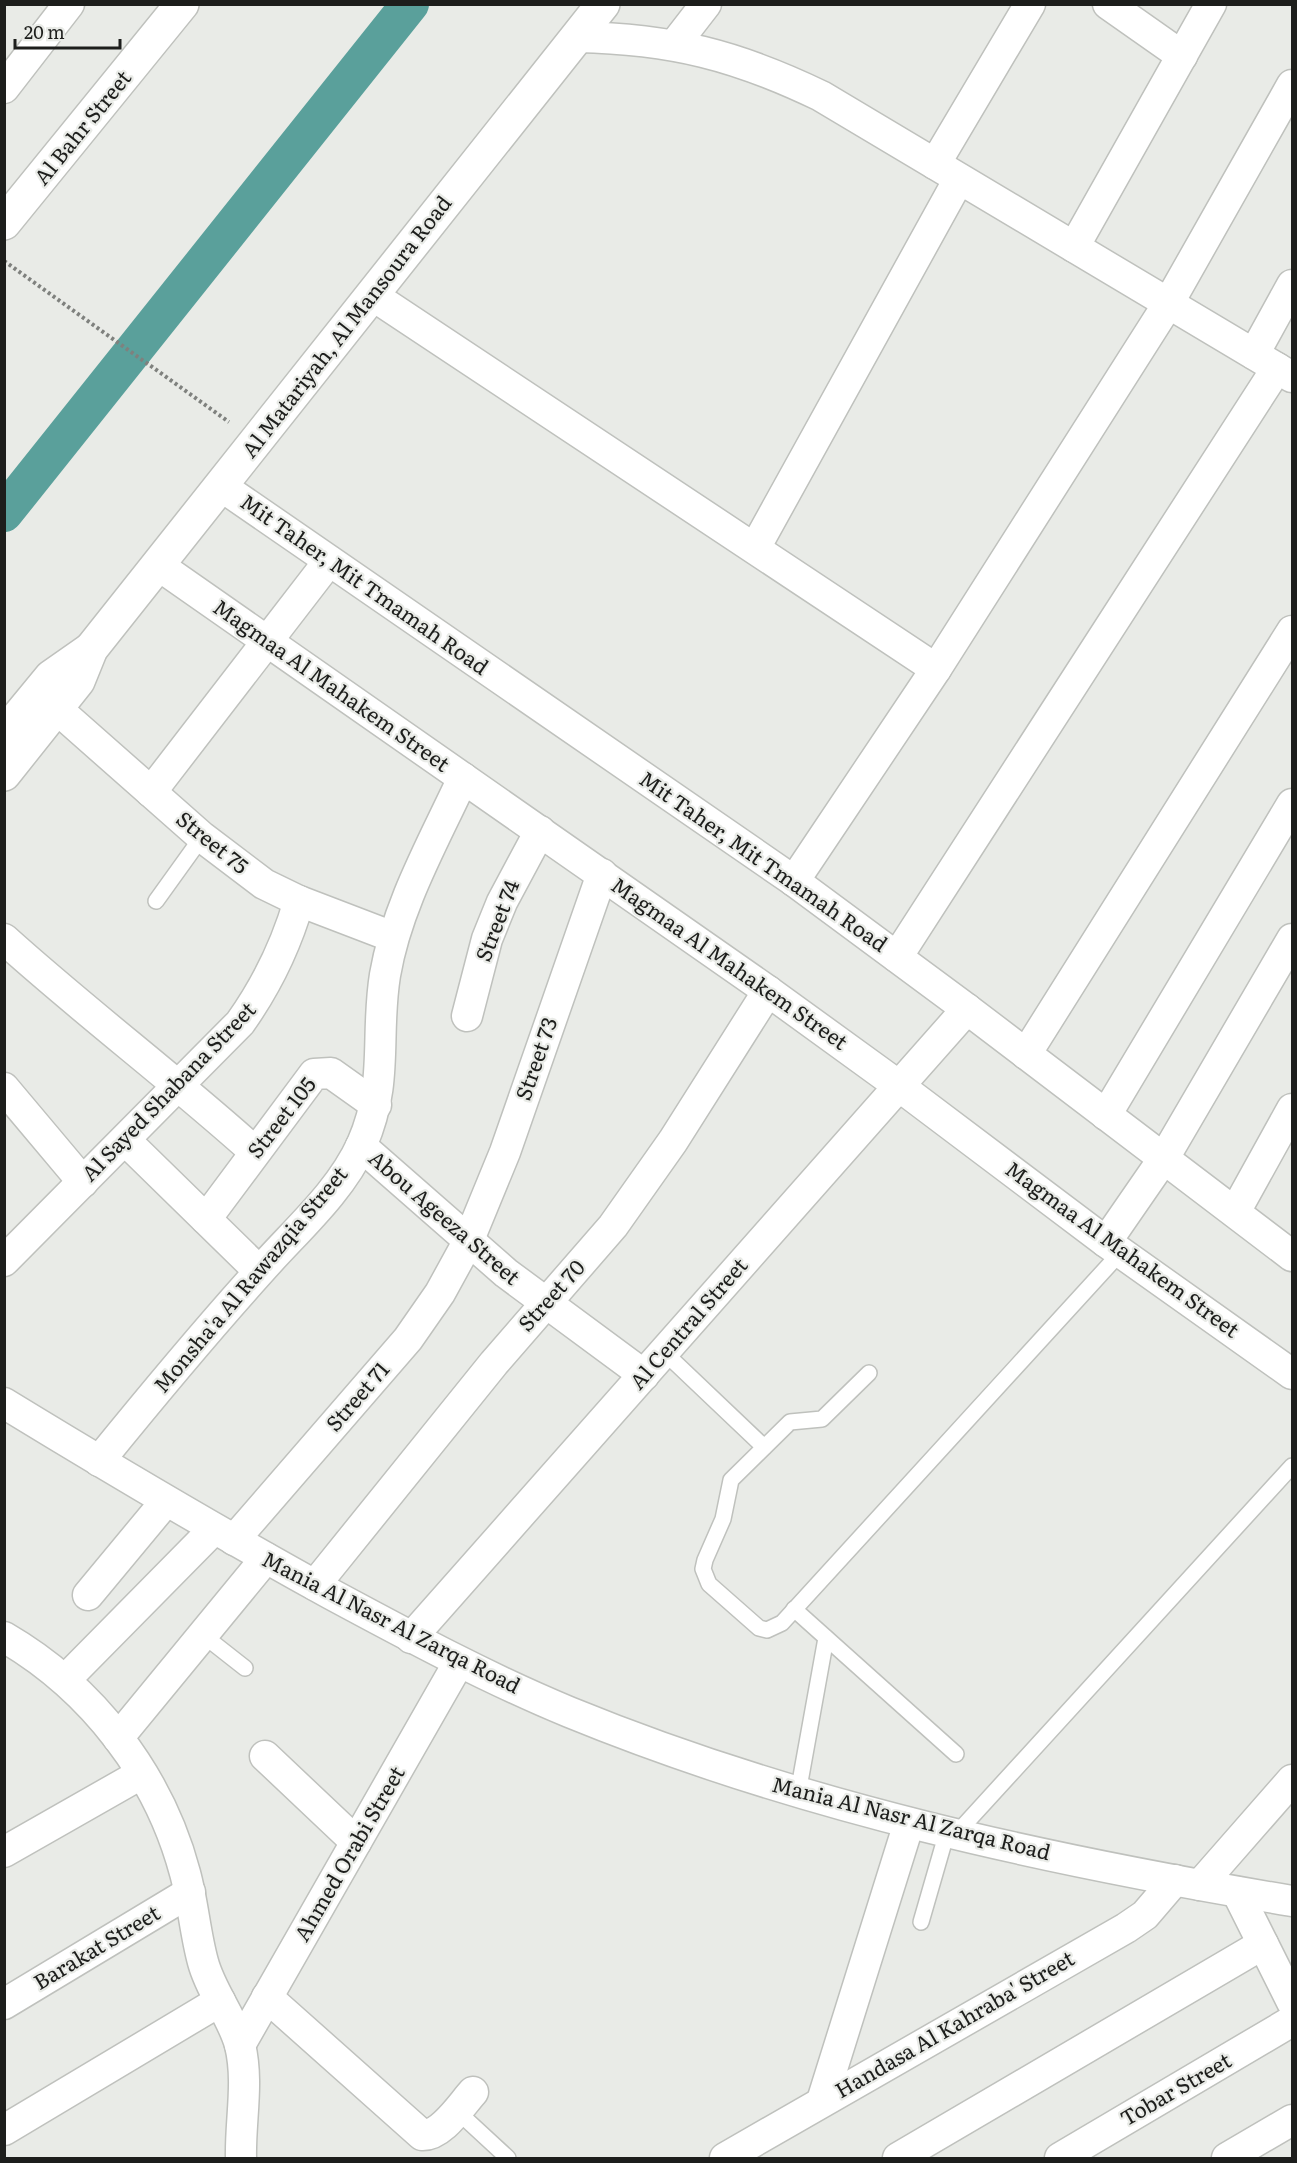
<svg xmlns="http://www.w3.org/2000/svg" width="1297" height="2163" font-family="Literata,serif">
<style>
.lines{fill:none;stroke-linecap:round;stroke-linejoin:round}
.canal{stroke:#5aa09b;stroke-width:38}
.service-casing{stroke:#bfc1bd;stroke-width:18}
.minor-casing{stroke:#bfc1bd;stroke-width:33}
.tertiary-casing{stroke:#bfc1bd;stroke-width:36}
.secondary-casing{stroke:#bfc1bd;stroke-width:36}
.path{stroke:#7f817e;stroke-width:4;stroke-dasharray:3 3;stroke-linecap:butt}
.service{stroke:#fff;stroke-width:15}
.minor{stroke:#fff;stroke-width:30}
.tertiary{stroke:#fff;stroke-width:33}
.secondary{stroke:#fff;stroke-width:33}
.labels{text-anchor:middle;stroke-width:4.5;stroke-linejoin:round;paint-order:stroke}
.street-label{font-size:21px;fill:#1d1e1c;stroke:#e9ebe7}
</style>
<rect width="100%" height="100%" fill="#e9ebe7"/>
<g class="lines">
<!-- canal -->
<polyline class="canal" points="4,513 410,4"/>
<!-- service casing -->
<g class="service-casing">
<g id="service">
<polyline points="156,901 202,837"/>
<polyline points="664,1352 764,1447"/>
<polyline points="869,1373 822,1419 790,1422 731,1480 723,1519 705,1560 703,1569 709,1584 759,1628 767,1630 782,1623 1121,1252"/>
<polyline points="794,1609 956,1754"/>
<polyline points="203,1635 245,1668"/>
<polyline points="798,1793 826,1638"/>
<polyline points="956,1834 1292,1466"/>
<polyline points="921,1922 947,1832"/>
<polyline points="456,2110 508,2158"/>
</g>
</g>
<!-- minor casing -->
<g class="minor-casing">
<g id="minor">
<polyline points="1108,4 1182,56"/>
<path d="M577,37C672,39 736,55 821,96L1292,377"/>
<polyline points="675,44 706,4"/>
<polyline points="4,88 69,4"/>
<polyline points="935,164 1030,4"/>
<polyline points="1074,247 1211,4"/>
<polyline points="372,295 936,669"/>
<polyline points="1254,354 1292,285"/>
<polyline points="221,486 794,881 967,1009 1292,1256"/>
<polyline points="755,548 959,179"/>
<polyline points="158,565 768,991 899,1086 1106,1242 1292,1374"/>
<polyline points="57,709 202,837 264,884 299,901 393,937"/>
<polyline points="151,792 329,561"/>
<polyline points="794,881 936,669 1168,304 1292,85"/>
<path d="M4,939C86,1013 174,1079 255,1152"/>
<polyline points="897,957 1277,368"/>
<polyline points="467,1016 487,939 502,902 540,831"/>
<polyline points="1026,1054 1292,631"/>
<polyline points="4,1088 83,1182"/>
<polyline points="1106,1115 1292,804"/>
<polyline points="125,1140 259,1271"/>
<polyline points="361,1146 506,1273 644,1375"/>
<polyline points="1235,1212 1292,1109"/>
<polyline points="206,1219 314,1074 331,1073 376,1105"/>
<polyline points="1106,1242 1164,1158 1292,939"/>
<path d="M4,1261L240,1023C267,985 286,946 299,901"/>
<path d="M4,1403C112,1469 220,1533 331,1594C409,1636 487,1678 569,1712C801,1807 1047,1860 1292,1901"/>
<path d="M99,1461C151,1397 204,1333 260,1271C294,1232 340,1193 362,1144C389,1082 375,1037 385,975C397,905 434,841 463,778"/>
<polyline points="234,1540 408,1339 440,1293 468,1242 505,1152 602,874"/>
<polyline points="315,1585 494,1363 613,1226 673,1141 768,991"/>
<polyline points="88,1595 166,1501"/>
<path d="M4,1637C92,1688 159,1775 185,1873C193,1902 195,1933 203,1962C211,1992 232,2016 240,2045C249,2082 240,2121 241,2158"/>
<polyline points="411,1638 967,1009"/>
<polyline points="66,1679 214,1529"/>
<polyline points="118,1738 266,1558"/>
<polyline points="265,1756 356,1842"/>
<polyline points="4,1852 141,1774"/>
<polyline points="1200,1885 1292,1780"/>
<polyline points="1237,1892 1292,2002"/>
<path d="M267,1997L422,2135C442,2136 461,2105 473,2092"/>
<polyline points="4,2004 190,1892"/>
<polyline points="240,2045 459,1662"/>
<polyline points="822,2101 909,1823"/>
<polyline points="4,2130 220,2001"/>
<polyline points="725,2158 1126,1928 1145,1915 1175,1880"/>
<polyline points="898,2158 1263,1944"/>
<polyline points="1060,2158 1292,2021"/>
<polyline points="1227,2158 1292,2120"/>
</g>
</g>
<!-- tertiary casing -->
<g class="tertiary-casing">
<polyline id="tertiary" points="4,223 182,4"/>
</g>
<!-- secondary casing -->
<g class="secondary-casing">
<g id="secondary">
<polyline points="4,734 51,677 91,649"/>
<polyline points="4,774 78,681 91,649 603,4"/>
</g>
</g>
<!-- path -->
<polyline class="path" points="4,261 229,422"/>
<!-- service -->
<use href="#service" class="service"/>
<!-- minor -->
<use href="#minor" class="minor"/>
<!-- tertiary -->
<use href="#tertiary" class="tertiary"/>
<!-- secondary -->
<use href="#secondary" class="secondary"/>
</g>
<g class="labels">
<!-- street labels -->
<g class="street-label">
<text transform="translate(83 128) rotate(-51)" y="7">Al Bahr Street</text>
<text transform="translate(347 327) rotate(-52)" y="7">Al Matariyah, Al Mansoura Road</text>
<text transform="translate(364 585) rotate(35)" y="7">Mit Taher, Mit Tmamah Road</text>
<text transform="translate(331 686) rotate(35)" y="7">Magmaa Al Mahakem Street</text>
<text transform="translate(212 843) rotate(39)" y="7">Street 75</text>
<text transform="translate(763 862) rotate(35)" y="7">Mit Taher, Mit Tmamah Road</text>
<text transform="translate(498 921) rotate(-69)" y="7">Street 74</text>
<text transform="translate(729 964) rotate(35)" y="7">Magmaa Al Mahakem Street</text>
<text transform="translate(537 1059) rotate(-71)" y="7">Street 73</text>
<text transform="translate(169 1092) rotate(-46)" y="7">Al Sayed Shabana Street</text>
<text transform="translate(282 1118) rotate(-52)" y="7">Street 105</text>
<text transform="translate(444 1218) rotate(41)" y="7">Abou Ageeza Street</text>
<text transform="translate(1122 1250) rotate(36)" y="7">Magmaa Al Mahakem Street</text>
<text transform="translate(251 1280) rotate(-50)" y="7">Monsha'a Al Rawazqia Street</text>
<text transform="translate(552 1296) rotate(-48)" y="7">Street 70</text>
<text transform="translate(689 1324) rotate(-49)" y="7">Al Central Street</text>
<text transform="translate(358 1397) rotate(-49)" y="7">Street 71</text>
<text transform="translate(391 1623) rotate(27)" y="7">Mania Al Nasr Al Zarqa Road</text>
<text transform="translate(911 1819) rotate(14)" y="7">Mania Al Nasr Al Zarqa Road</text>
<text transform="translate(350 1854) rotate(-60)" y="7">Ahmed Orabi Street</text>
<text transform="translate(97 1948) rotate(-31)" y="7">Barakat Street</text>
<text transform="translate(955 2025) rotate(-30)" y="7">Handasa Al Kahraba' Street</text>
<text transform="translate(1176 2090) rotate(-30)" y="7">Tobar Street</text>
</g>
</g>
<!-- border -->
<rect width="1297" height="2163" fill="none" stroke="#1d1e1c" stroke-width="12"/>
<!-- scale -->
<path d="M15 39v9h105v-9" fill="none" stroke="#1d1e1c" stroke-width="3"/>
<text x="24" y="39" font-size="18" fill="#1d1e1c" stroke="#e9ebe7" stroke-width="4.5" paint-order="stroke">20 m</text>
</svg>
